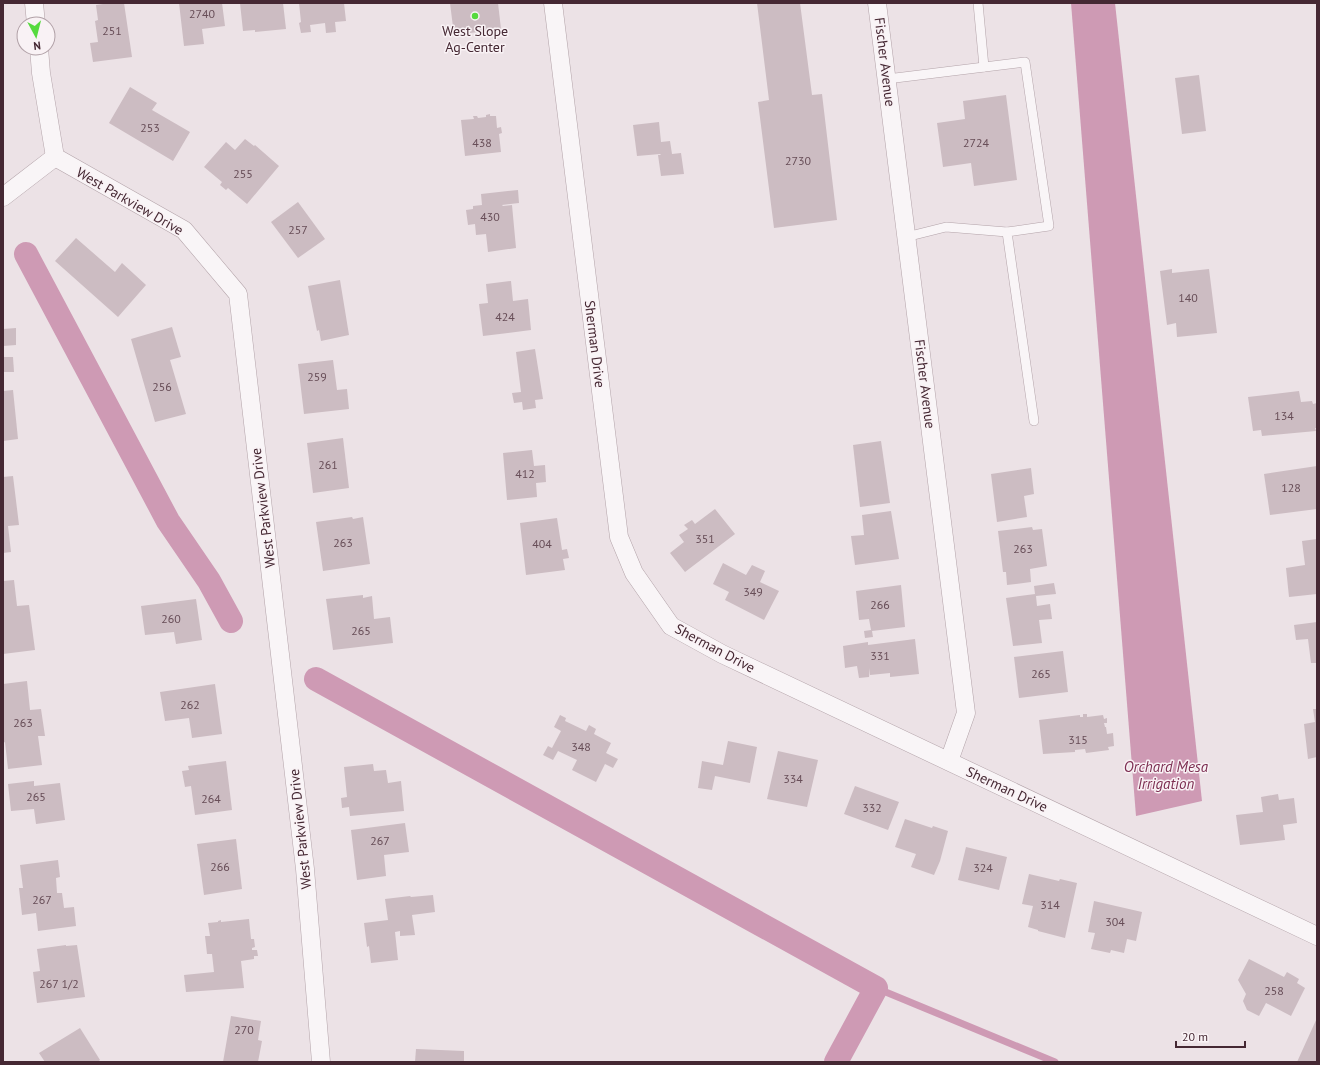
<svg xmlns="http://www.w3.org/2000/svg" width="1320" height="1065" font-family="'PT Sans',sans-serif">
<style>
.water{fill:#ce9ab4}
.lines{fill:none;stroke-linecap:round;stroke-linejoin:round}
.stream{stroke:#ce9ab4;stroke-width:7}
.canal{stroke:#ce9ab4;stroke-width:24}
.building{fill:#ccbcc2}
.lane-casing{stroke:#b3a3a9;stroke-width:10}
.street-casing{stroke:#b3a3a9;stroke-width:19}
.lane{stroke:#f9f5f7;stroke-width:9}
.street{stroke:#f9f5f7;stroke-width:18}
.poi-dot{fill:#56da3e;stroke:#f9f2f5;stroke-width:1.5}
.labels{text-anchor:middle;stroke-width:3;stroke-linejoin:round;paint-order:stroke}
.number-label{font-size:12px;fill:#674d57}
.poi-label{font-size:14px;fill:#452833;stroke:#f9f2f5}
.street-label{font-size:14px;fill:#452833;stroke:#f9f2f5}
.water-label{font-size:15px;font-style:italic;fill:#7d2f52;stroke:#f9f2f5}
</style>
<rect width="100%" height="100%" fill="#ece2e6"/>
<!-- water -->
<polygon class="water" points="1071,3 1115,3 1202,801 1136,816"/>
<g class="lines">
<!-- stream -->
<polyline class="stream" points="876,988 1055,1062"/>
<!-- canal -->
<g class="canal">
<polyline points="26,254 168,521 209,581 231,621"/>
<polyline points="316,679 876,988 836,1062"/>
</g>
</g>
<!-- building -->
<g class="building">
<polygon points="110,3 124,3 132,57 93,62 90,43 98,42 95,21 98,20 96,5"/>
<polygon points="179,3 222,3 225,26 202,29 204,44 184,46"/>
<polygon points="240,3 283,3 286,29 255,32 255,30 243,31"/>
<polygon points="299,3 344,3 346,21 335,22 336,32 326,33 325,23 310,25 311,32 301,33 299,23 301,22"/>
<polygon points="450,3 498,3 501,29 454,35"/>
<polygon points="757,3 800,3 812,95 822,94 837,220 774,228 758,102 769,100"/>
<polygon points="1199,75 1206,131 1182,134 1175,78"/>
<polygon points="130,87 157,103 152,110 190,132 173,161 109,123"/>
<polygon points="1006,95 1017,180 974,186 971,163 943,167 937,123 965,119 963,101"/>
<polygon points="490,114 490,116 496,116 497,128 501,127 502,133 499,134 501,152 465,156 461,120 474,119 473,116 477,116 478,118 486,117 486,115"/>
<polygon points="659,122 661,142 670,141 672,154 681,153 684,174 661,176 658,155 661,155 660,154 637,156 633,125"/>
<polygon points="245,139 254,146 255,145 279,166 247,204 228,188 226,190 220,185 222,182 204,167 226,142 235,150"/>
<polygon points="518,190 519,203 502,205 503,206 512,205 516,248 488,252 486,234 476,235 475,224 468,225 466,210 473,209 473,206 482,205 481,194"/>
<polygon points="298,202 325,239 298,258 271,222"/>
<polygon points="76,238 115,272 122,263 146,285 118,317 55,261"/>
<polygon points="1172,269 1172,273 1209,269 1217,333 1177,337 1176,323 1167,325 1160,271"/>
<polygon points="340,280 349,335 321,341 319,330 317,331 308,286"/>
<polygon points="511,281 513,301 528,299 531,330 483,336 479,304 488,303 486,284"/>
<polygon points="172,327 181,357 170,360 186,414 155,422 131,339"/>
<polygon points="16,328 16,345 3,346 3,329"/>
<polygon points="535,349 543,399 535,400 536,408 523,410 522,402 514,403 512,393 521,392 516,352"/>
<polygon points="3,357 13,357 14,372 3,372"/>
<polygon points="333,360 337,390 347,389 349,409 304,414 298,364"/>
<polygon points="13,390 18,439 3,441 3,391"/>
<polygon points="1299,391 1301,402 1312,401 1313,404 1317,403 1317,428 1315,428 1316,431 1262,436 1261,430 1253,431 1248,397"/>
<polygon points="343,438 349,488 313,493 307,443"/>
<polygon points="881,441 890,503 860,507 853,445"/>
<polygon points="532,450 534,466 545,465 546,482 536,483 537,497 507,500 503,453"/>
<polygon points="1317,466 1317,509 1270,515 1264,474"/>
<polygon points="1031,468 1034,494 1024,496 1027,517 997,522 991,474"/>
<polygon points="13,476 19,525 8,526 11,552 3,553 3,477"/>
<polygon points="715,509 735,534 685,572 670,553 684,542 679,535 688,529 684,525 692,520 695,524"/>
<polygon points="891,511 899,559 855,565 851,536 864,535 862,515"/>
<polygon points="352,517 353,519 363,517 370,564 323,571 316,522"/>
<polygon points="557,518 562,550 567,549 569,558 563,559 565,570 526,575 520,523"/>
<polygon points="1032,527 1033,530 1042,529 1047,566 1030,569 1031,582 1007,585 1006,572 1003,572 998,531"/>
<polygon points="1317,539 1317,594 1289,597 1286,568 1305,565 1302,541"/>
<polygon points="723,563 746,575 752,565 765,571 760,582 779,591 764,620 725,600 729,592 713,584"/>
<polygon points="14,580 17,606 29,605 35,650 3,654 3,581"/>
<polygon points="1054,583 1056,594 1036,596 1037,606 1050,604 1052,619 1039,620 1042,643 1013,646 1006,598 1035,594 1034,586"/>
<polygon points="901,585 905,627 872,631 873,637 865,638 864,631 871,630 869,619 859,620 856,591"/>
<polygon points="363,595 363,598 372,596 374,619 390,617 393,643 333,650 326,599"/>
<polygon points="196,599 202,640 176,644 174,632 145,635 141,606"/>
<polygon points="1317,622 1317,663 1311,663 1308,639 1296,640 1294,625"/>
<polygon points="915,639 919,674 890,677 890,673 870,675 870,668 869,677 859,678 857,666 845,668 843,646 868,642 868,645"/>
<polygon points="1063,651 1068,692 1019,698 1014,657"/>
<polygon points="27,681 30,710 41,709 45,736 38,736 42,765 8,769 5,742 3,743 3,684"/>
<polygon points="215,684 222,734 192,738 189,718 165,721 160,692"/>
<polygon points="1313,709 1317,709 1317,757 1308,759 1304,724 1315,722"/>
<polygon points="1083,714 1087,714 1087,717 1103,715 1104,719 1107,718 1107,723 1104,723 1105,727 1106,727 1107,734 1113,733 1114,746 1108,747 1109,750 1086,753 1085,749 1075,750 1075,752 1043,754 1039,720 1080,715 1080,717 1083,717"/>
<polygon points="560,715 566,718 565,721 586,731 589,725 596,729 594,734 611,743 606,753 618,759 613,768 605,764 596,782 572,770 577,760 558,751 553,760 543,755 548,746 552,748 561,731 554,727"/>
<polygon points="728,741 757,747 750,783 715,776 712,790 698,788 702,761 723,765"/>
<polygon points="778,751 818,760 807,807 767,799"/>
<polygon points="226,761 232,810 195,815 191,786 185,787 182,771 189,770 188,766"/>
<polygon points="373,764 374,771 386,770 388,783 401,781 404,811 350,816 349,807 342,808 341,798 347,797 344,767"/>
<polygon points="34,781 34,786 60,783 65,820 36,824 34,809 11,811 8,784"/>
<polygon points="855,786 899,802 888,830 844,814"/>
<polygon points="1278,794 1279,800 1294,798 1297,823 1283,825 1285,840 1240,845 1236,815 1263,812 1261,797"/>
<polygon points="905,819 932,828 933,826 948,831 940,861 934,875 911,867 916,854 895,847"/>
<polygon points="405,823 409,852 384,855 386,876 357,880 351,830"/>
<polygon points="236,839 242,889 204,895 197,844"/>
<polygon points="966,847 1007,857 999,890 958,880"/>
<polygon points="58,860 60,877 56,878 57,893 62,893 64,908 74,907 76,926 38,931 36,913 22,915 19,888 23,888 20,865"/>
<polygon points="1029,874 1059,881 1060,879 1077,883 1065,938 1038,931 1038,930 1028,927 1033,906 1022,904"/>
<polygon points="433,895 435,912 412,915 415,935 400,936 400,931 395,932 398,960 371,963 369,946 367,947 364,923 388,920 385,899 410,896 411,897"/>
<polygon points="1094,901 1142,912 1136,941 1127,939 1124,953 1111,950 1110,953 1091,949 1095,933 1088,932"/>
<polygon points="249,919 251,939 254,939 255,947 252,948 252,950 257,950 258,956 254,956 254,959 241,961 244,988 186,992 184,975 214,972 212,954 207,954 205,936 210,936 208,923 218,922 218,921 221,920 221,922"/>
<polygon points="66,945 66,946 77,945 85,997 37,1003 33,972 40,971 37,949"/>
<polygon points="1249,959 1284,977 1287,972 1299,979 1297,983 1305,988 1291,1016 1266,1003 1259,1016 1247,1010 1243,1001 1246,994 1238,980"/>
<polygon points="231,1016 261,1021 258,1040 262,1041 258,1062 223,1062"/>
<polygon points="1317,1018 1317,1062 1297,1062"/>
<polygon points="80,1028 100,1060 99,1061 100,1062 45,1062 39,1053"/>
<polygon points="416,1049 464,1051 464,1062 415,1062"/>
</g>
<g class="lines">
<!-- lane casing -->
<g class="lane-casing">
<g id="lane">
<polyline points="978,3 984,67"/>
<polyline points="887,79 1025,62 1049,226 1007,232 1034,421"/>
<polyline points="906,237 946,227 1007,232"/>
</g>
</g>
<!-- street casing -->
<g class="street-casing">
<g id="street">
<polyline points="34,3 36,24"/>
<polyline points="553,3 619,537 634,573 671,626 722,654 1317,936"/>
<polyline points="877,3 966,713 949,761"/>
<polyline points="39,48 41,73 55,157 184,230 238,294 305,869 321,1062"/>
<polyline points="3,197 55,157"/>
</g>
</g>
<!-- lane -->
<use href="#lane" class="lane"/>
<!-- street -->
<use href="#street" class="street"/>
</g>
<!-- markers -->
<circle class="poi-dot" cx="475" cy="16" r="4"/>
<g class="labels">
<!-- number labels -->
<g class="number-label">
<text x="202" y="18">2740</text>
<text x="112" y="35">251</text>
<text x="150" y="132">253</text>
<text x="482" y="147">438</text>
<text x="976" y="147">2724</text>
<text x="798" y="165">2730</text>
<text x="243" y="178">255</text>
<text x="490" y="221">430</text>
<text x="298" y="234">257</text>
<text x="1188" y="302">140</text>
<text x="505" y="321">424</text>
<text x="317" y="381">259</text>
<text x="162" y="391">256</text>
<text x="1284" y="420">134</text>
<text x="328" y="469">261</text>
<text x="525" y="478">412</text>
<text x="1291" y="492">128</text>
<text x="705" y="543">351</text>
<text x="343" y="547">263</text>
<text x="542" y="548">404</text>
<text x="1023" y="553">263</text>
<text x="753" y="596">349</text>
<text x="880" y="609">266</text>
<text x="171" y="623">260</text>
<text x="361" y="635">265</text>
<text x="880" y="660">331</text>
<text x="1041" y="678">265</text>
<text x="190" y="709">262</text>
<text x="23" y="727">263</text>
<text x="1078" y="744">315</text>
<text x="581" y="751">348</text>
<text x="793" y="783">334</text>
<text x="36" y="801">265</text>
<text x="211" y="803">264</text>
<text x="872" y="812">332</text>
<text x="380" y="845">267</text>
<text x="220" y="871">266</text>
<text x="983" y="872">324</text>
<text x="42" y="904">267</text>
<text x="1050" y="909">314</text>
<text x="1115" y="926">304</text>
<text x="59" y="988">267 1/2</text>
<text x="1274" y="995">258</text>
<text x="244" y="1034">270</text>
</g>
<!-- poi labels -->
<g class="poi-label">
<text x="475" y="36">West Slope<tspan x="475" dy="16">Ag-Center</tspan></text>
</g>
<!-- street labels -->
<g class="street-label">
<text transform="translate(885 62) rotate(83)" y="5">Fischer Avenue</text>
<text transform="translate(130 201) rotate(30)" y="5">West Parkview Drive</text>
<text transform="translate(595 344) rotate(83)" y="5">Sherman Drive</text>
<text transform="translate(925 384) rotate(83)" y="5">Fischer Avenue</text>
<text transform="translate(263 508) rotate(-97)" y="5">West Parkview Drive</text>
<text transform="translate(715 648) rotate(28)" y="5">Sherman Drive</text>
<text transform="translate(1007 789) rotate(25)" y="5">Sherman Drive</text>
<text transform="translate(300 829) rotate(-96)" y="5">West Parkview Drive</text>
</g>
<!-- water labels -->
<g class="water-label">
<text x="1166" y="772">Orchard Mesa<tspan x="1166" dy="17">Irrigation</tspan></text>
</g>
</g>
<!-- border -->
<rect width="1320" height="1065" fill="none" stroke="#452833" stroke-width="8"/>
<!-- north arrow -->
<g transform="translate(36 36) rotate(173)"><circle r="19" fill="#f9f2f5" stroke="#b1a1a7"/>
<path d="M0-3L7 15L0 10L-7 15Z" fill="#56da3e"/>
<text y="-6" font-size="11" font-weight="bold" text-anchor="middle" fill="#452833">N</text>
</g>
<!-- scale -->
<path d="M1176 1041v6h69v-6" fill="none" stroke="#452833" stroke-width="2"/>
<text x="1182" y="1041" font-size="12" fill="#452833" stroke="#f9f2f5" stroke-width="3" paint-order="stroke">20 m</text>
</svg>
